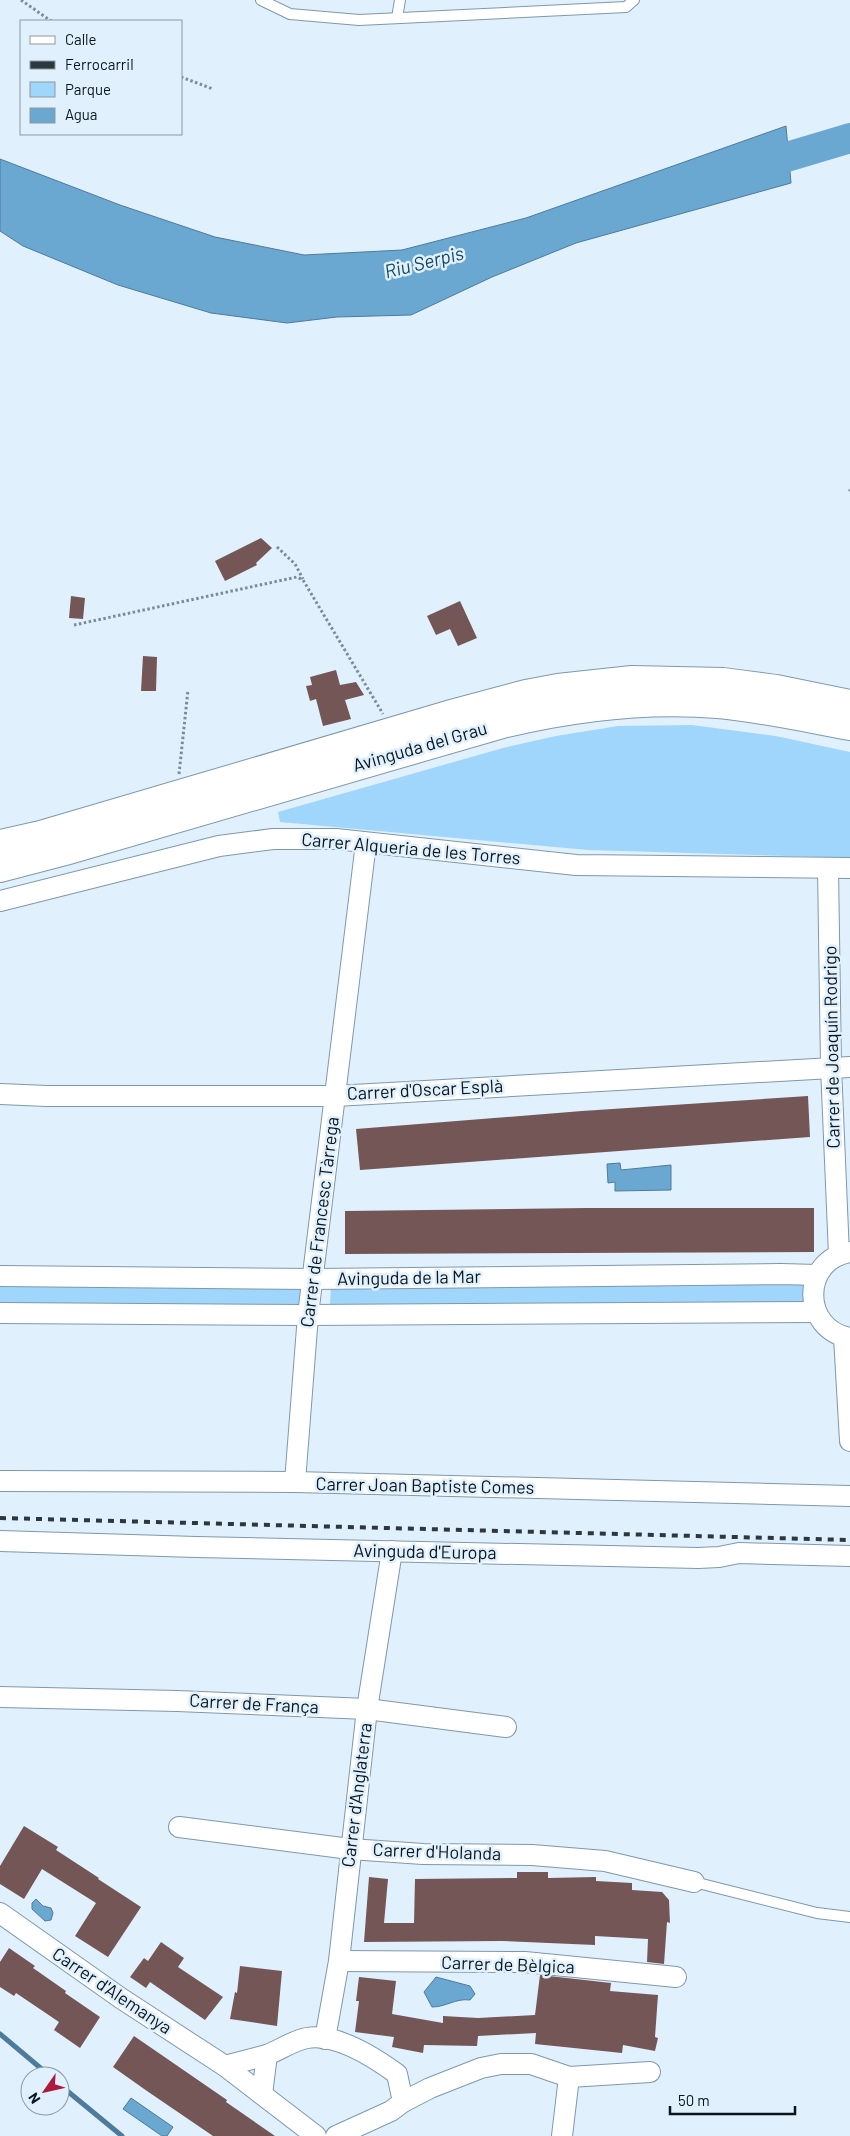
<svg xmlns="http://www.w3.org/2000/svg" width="850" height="2136" font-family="Barlow,sans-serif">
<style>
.green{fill:#a0d6fb}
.water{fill:#6aa7d1;stroke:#4e7b9b}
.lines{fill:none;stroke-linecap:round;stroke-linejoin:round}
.stream{stroke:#4e7b9b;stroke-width:5}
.river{stroke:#6aa7d1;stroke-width:30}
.building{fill:#745657}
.lane-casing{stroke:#7e98ab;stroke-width:12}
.street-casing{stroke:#7e98ab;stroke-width:22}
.secondary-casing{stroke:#7e98ab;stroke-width:30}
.path{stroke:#7d8b95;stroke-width:3;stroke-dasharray:2.5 2.5;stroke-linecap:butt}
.lane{stroke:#fff;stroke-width:10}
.street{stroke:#fff;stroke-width:20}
.secondary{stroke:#fff;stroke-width:28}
.rail{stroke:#2c373f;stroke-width:4;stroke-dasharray:6 6;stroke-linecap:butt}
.labels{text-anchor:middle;stroke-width:5;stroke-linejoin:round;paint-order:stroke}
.street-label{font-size:18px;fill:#0b151c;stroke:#e0f1fd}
.water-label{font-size:19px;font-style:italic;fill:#154562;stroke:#e0f1fd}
</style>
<rect width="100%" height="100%" fill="#e0f1fd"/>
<!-- green -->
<g class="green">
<polygon points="692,725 776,736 850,752 850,858 588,850 280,822 278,812 503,748 556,736 618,726"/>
<polygon points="809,1283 811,1303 330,1305 331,1285"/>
<polygon points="0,1284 301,1285 301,1306 0,1306"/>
</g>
<!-- water -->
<g class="water">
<polygon points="786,126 791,183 576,243 492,277 411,315 337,317 287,323 211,313 118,285 23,246 0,231 0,159 120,205 215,237 304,255 402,250 526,218"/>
<polygon points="620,1163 621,1170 671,1165 671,1190 615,1191 615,1182 608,1183 607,1164"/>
<polygon points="36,1899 43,1906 51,1908 53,1913 51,1920 45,1921 32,1909 32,1903"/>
<path d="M436,1977L470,1986L475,1994L470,2000C456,1998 446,2007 432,2007L424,1992Z"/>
<polygon points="131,2098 173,2127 167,2136 162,2136 123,2109"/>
</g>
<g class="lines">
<!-- stream -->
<g class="stream">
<polyline points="0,2034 50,2076"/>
<polyline points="60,2085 122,2136"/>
</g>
<!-- river -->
<polyline class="river" points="750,168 850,138"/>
</g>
<!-- building -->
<g class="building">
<polygon points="261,538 272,548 256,563 257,565 225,581 215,561"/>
<polygon points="71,596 85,598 83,619 69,618"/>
<polygon points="460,601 477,638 458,646 450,629 436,635 427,616"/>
<polygon points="143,656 157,657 156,691 141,691"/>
<polygon points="336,670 340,685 356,682 364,695 345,700 351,719 323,726 316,699 310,701 306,686 312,685 310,677"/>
<polygon points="808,1096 810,1137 360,1170 356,1129 582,1111"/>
<polygon points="587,1208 814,1208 814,1252 345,1254 345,1211"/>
<polygon points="24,1826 58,1847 56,1850 99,1878 98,1879 141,1907 108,1957 75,1936 96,1903 42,1869 24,1899 0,1884 0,1866"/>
<polygon points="517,1872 548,1872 548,1878 596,1877 596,1881 632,1883 632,1890 662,1892 669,1900 670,1923 667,1922 664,1964 647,1962 648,1939 595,1936 595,1945 502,1941 364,1942 369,1877 388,1879 384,1923 414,1923 415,1879 517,1878"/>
<polygon points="161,1942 184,1958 178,1967 223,1997 205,2020 150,1982 146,1988 130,1977 144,1958 148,1961"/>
<polygon points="9,1948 35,1966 33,1968 66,1991 65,1993 100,2017 80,2048 54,2030 59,2022 16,1993 14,1996 0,1987 0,1962"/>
<polygon points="240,1966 282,1971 277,2026 230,2019 235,1992 237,1993"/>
<polygon points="540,1975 611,1983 610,1991 658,1995 655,2037 658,2038 655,2051 623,2045 622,2053 535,2044 536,2033 478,2036 477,2046 424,2045 423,2053 392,2047 394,2037 355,2032 359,2001 356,2001 359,1977 396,1981 392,2014 443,2023 443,2016 478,2018 535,2015"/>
<polygon points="134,2036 227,2100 226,2102 275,2136 213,2136 147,2091 113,2067"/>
</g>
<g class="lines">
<!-- lane casing -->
<g class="lane-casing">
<g id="lane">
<polyline points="261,0 290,14 359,20 626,7 634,0"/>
<polyline points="397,18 400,0"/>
<polyline points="694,1882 817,1913 850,1917"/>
</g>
</g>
<!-- street casing -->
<g class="street-casing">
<g id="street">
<polyline points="828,868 831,1067 839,1255"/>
<polyline points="0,901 219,846 273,839 336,839 576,865 850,868"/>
<polyline points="0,1094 47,1096 335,1096 850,1067"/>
<path d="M850,1252C801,1260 801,1329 850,1338"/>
<polyline points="0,1276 313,1279 781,1274 817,1275"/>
<polyline points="0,1313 308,1315 816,1312"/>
<polyline points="844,1337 850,1441"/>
<polyline points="0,1481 295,1482 850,1496"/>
<polyline points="295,1482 308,1315 366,843"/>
<polyline points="0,1541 196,1547 698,1558 719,1557 739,1553 850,1556"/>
<polyline points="0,1697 177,1701 367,1709 506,1727"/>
<polyline points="179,1827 350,1849 423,1854 532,1855 605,1861 694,1882"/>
<polyline points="0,1913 122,1999 225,2066 316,2136"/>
<polyline points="339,1961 525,1962 676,1977"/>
<polyline points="325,2039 339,1961 367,1709 392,1551"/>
<polyline points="225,2066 267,2055"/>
<path d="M262,2094L267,2055C280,2050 294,2040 307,2038C336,2033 375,2058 397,2074L403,2102L391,2111L336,2136"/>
<polyline points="403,2102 430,2088 481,2068 501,2064 531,2064 569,2077 650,2072"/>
<polyline points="562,2136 569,2077"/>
</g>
</g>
<!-- secondary casing -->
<g class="secondary-casing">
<g id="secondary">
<polyline points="0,844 41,835 455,713 526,694 558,688 632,680 723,682 776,689 850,704"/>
<path d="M0,868L65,851L502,724C573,707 645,698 718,704C762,708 806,718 850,726"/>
</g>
</g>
<!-- path -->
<g class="path">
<polyline points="21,0 51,21"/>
<polyline points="181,77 213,89"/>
<polyline points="849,491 850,490"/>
<polyline points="277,547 295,564 303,579"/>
<polyline points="74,625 297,577 303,580 383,714"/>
<polyline points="179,774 188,690"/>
</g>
<!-- lane -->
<use href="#lane" class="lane"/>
<!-- street -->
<use href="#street" class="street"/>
<!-- secondary -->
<use href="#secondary" class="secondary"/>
<!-- rail -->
<polyline class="rail" points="0,1518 850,1540"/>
</g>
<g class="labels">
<!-- street labels -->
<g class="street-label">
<text transform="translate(420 747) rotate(-16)" y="6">Avinguda del Grau</text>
<text transform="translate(411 849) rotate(5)" y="6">Carrer Alqueria de les Torres</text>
<text transform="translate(832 1047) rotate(-91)" y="6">Carrer de Joaquín Rodrigo</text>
<text transform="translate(425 1090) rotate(-3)" y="6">Carrer d'Oscar Esplà</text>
<text transform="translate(320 1222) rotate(-83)" y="6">Carrer de Francesc Tàrrega</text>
<text transform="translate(409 1278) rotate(-1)" y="6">Avinguda de la Mar</text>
<text transform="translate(425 1486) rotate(1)" y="6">Carrer Joan Baptiste Comes</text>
<text transform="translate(425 1552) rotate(1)" y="6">Avinguda d'Europa</text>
<text transform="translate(254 1704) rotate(3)" y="6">Carrer de França</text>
<text transform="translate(357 1795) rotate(-83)" y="6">Carrer d'Anglaterra</text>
<text transform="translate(437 1852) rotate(2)" y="6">Carrer d'Holanda</text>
<text transform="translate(508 1965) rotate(2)" y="6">Carrer de Bèlgica</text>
<text transform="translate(112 1991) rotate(34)" y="6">Carrer d'Alemanya</text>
</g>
<!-- water labels -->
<g class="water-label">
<text transform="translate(424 262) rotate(-14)" y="7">Riu Serpis</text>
</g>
</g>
<!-- legend -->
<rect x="20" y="20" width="162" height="115" fill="#e0f1fd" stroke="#8b99a3"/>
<rect x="30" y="36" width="25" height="8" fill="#ffffff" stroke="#8b99a3"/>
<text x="65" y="45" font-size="15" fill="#0b151c">Calle</text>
<rect x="30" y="61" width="25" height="8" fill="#2c373f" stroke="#8b99a3"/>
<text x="65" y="70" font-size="15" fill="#0b151c">Ferrocarril</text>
<rect x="30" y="82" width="25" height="15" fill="#a0d6fb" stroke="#8b99a3"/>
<text x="65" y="95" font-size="15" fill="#0b151c">Parque</text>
<rect x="30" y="108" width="25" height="15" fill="#6aa7d1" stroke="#8b99a3"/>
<text x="65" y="120" font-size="15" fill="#0b151c">Agua</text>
<!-- north arrow -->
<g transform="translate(45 2091) rotate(236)"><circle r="24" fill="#e0f1fd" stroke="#8b99a3"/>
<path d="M0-4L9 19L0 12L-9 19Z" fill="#ae193c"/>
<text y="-8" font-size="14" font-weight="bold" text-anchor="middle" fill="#0b151c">N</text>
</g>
<!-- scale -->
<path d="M670 2106v8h125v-8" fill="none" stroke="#0b151c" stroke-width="2.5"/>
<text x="678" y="2106" font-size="15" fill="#0b151c" stroke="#e0f1fd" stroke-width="4" paint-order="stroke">50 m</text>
</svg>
